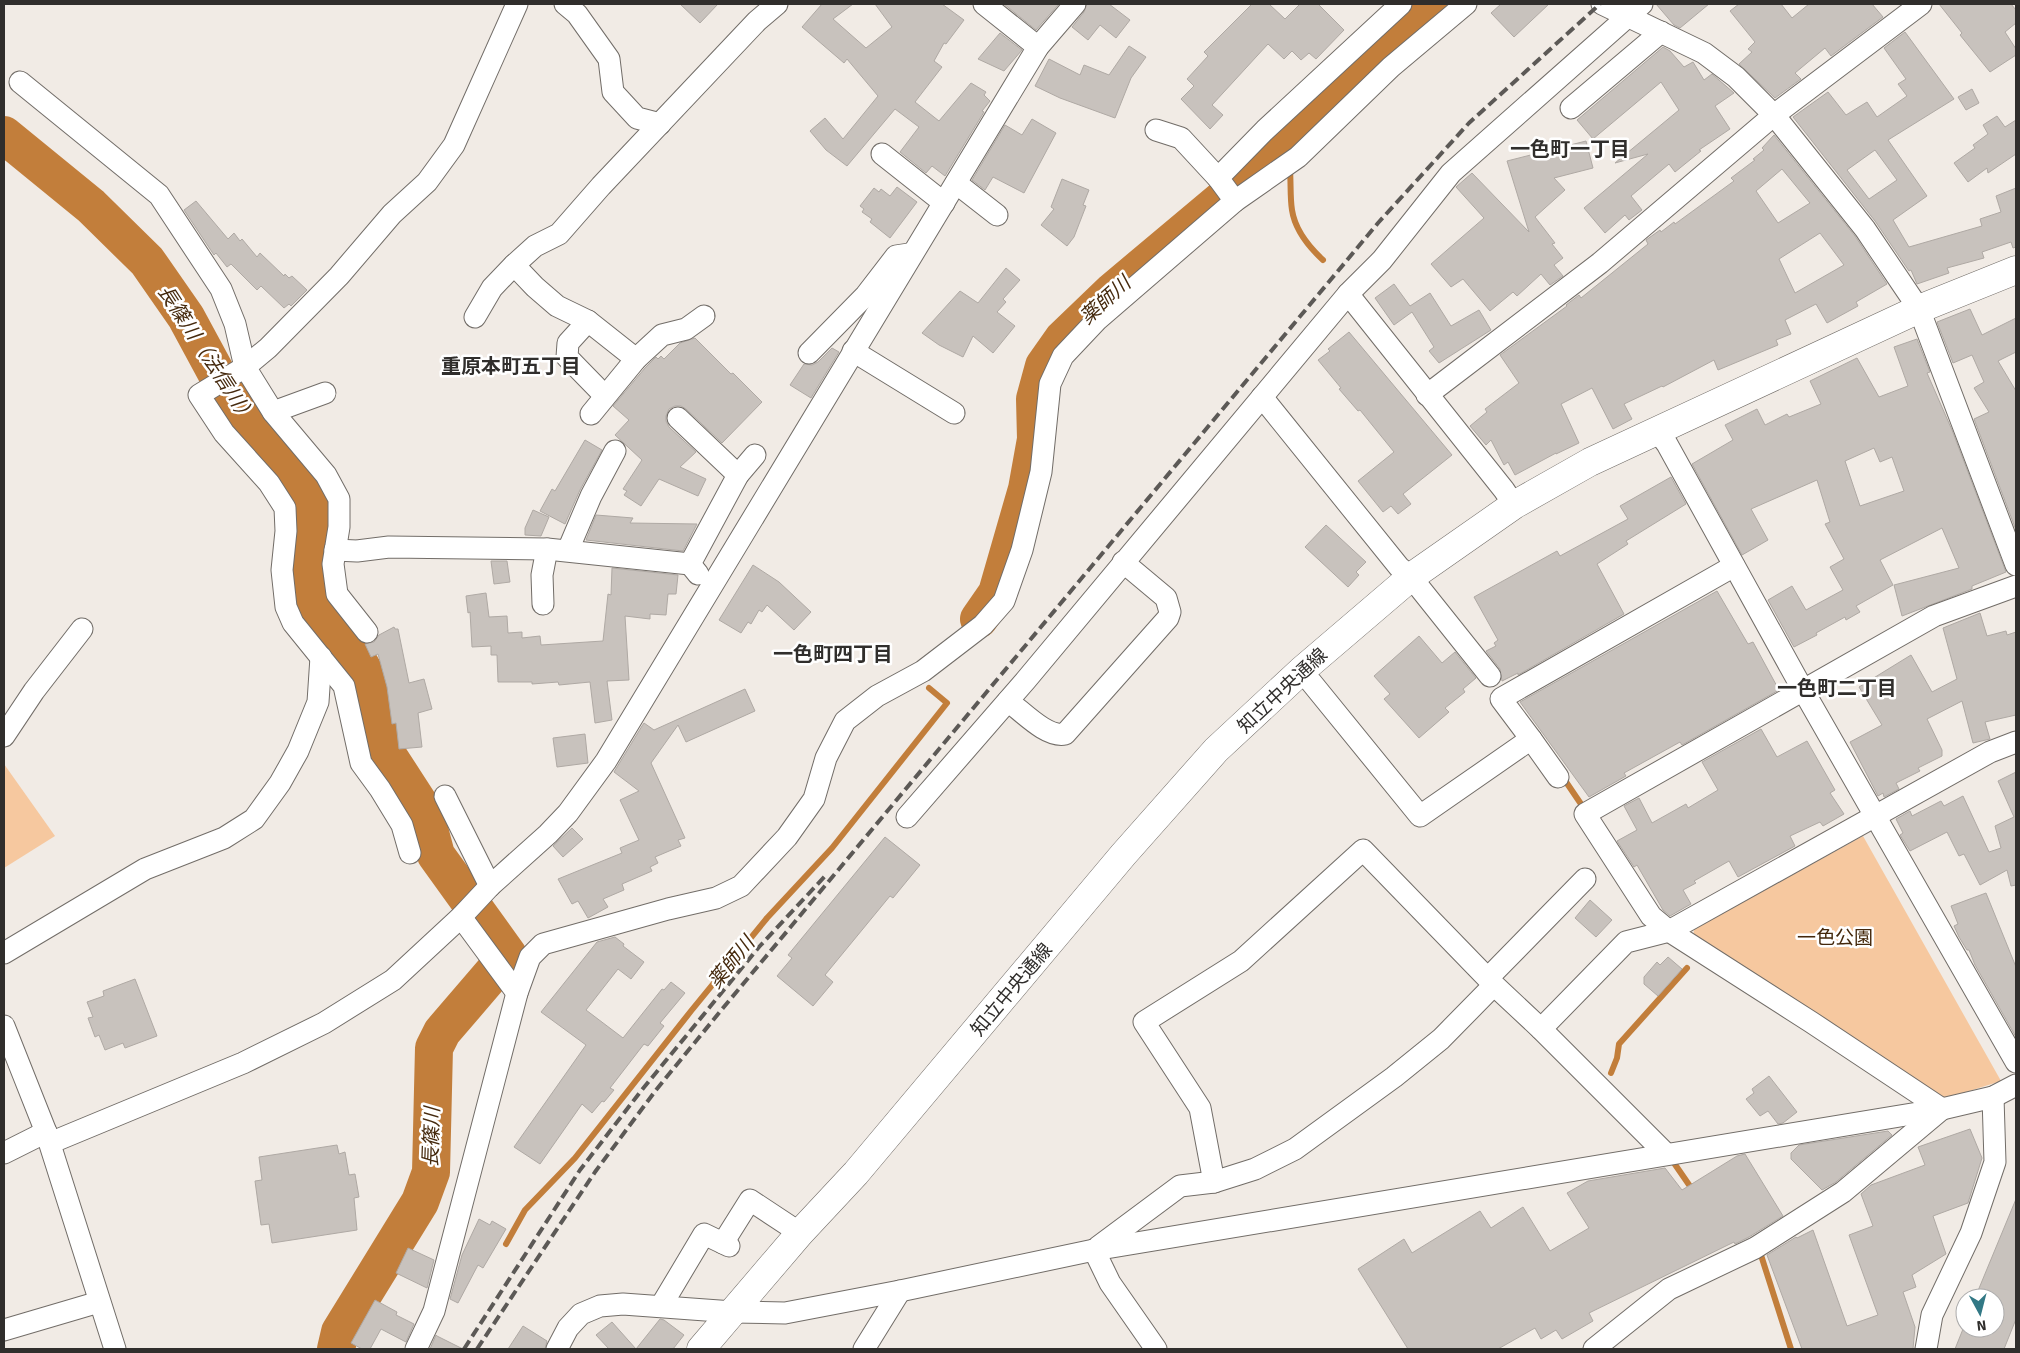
<svg xmlns="http://www.w3.org/2000/svg" width="2020" height="1353" font-family="Signika,'Noto Sans JP',sans-serif">
<style>
.green{fill:#f6c89f}
.lines{fill:none;stroke-linecap:round;stroke-linejoin:round}
.stream{stroke:#c27e3b;stroke-width:6}
.river{stroke:#c27e3b;stroke-width:38}
.building{fill:#c8c2bd;stroke:#afa9a4;fill-rule:evenodd}
.street-casing{stroke:#726d68;stroke-width:23}
.secondary-casing{stroke:#726d68;stroke-width:29}
.street{stroke:#fff;stroke-width:21}
.secondary{stroke:#fff;stroke-width:28}
.rail{stroke:#5c5956;stroke-width:4;stroke-dasharray:10 5;stroke-linecap:butt}
.labels{text-anchor:middle;stroke-width:5;stroke-linejoin:round;paint-order:stroke}
.street-label{font-size:19px;fill:#302e2c;stroke:#fff}
.park-label{font-size:19px;fill:#44280b;stroke:#fff}
.neighbourhood-label{font-size:20px;font-weight:bold;fill:#302e2c;stroke:#fff}
.water-label{font-size:20px;font-style:italic;fill:#462a0e;stroke:#fff}
</style>
<rect width="100%" height="100%" fill="#f1ebe5"/>
<!-- green -->
<g class="green">
<polygon points="4,764 55,836 4,868"/>
<polygon points="1863,836 2001,1081 1941,1100 1693,941 1694,929"/>
</g>
<g class="lines">
<!-- stream -->
<g class="stream">
<polyline points="1281,145 1288,152"/>
<path d="M1290,171C1291,183 1290,198 1292,210C1295,230 1309,247 1323,260"/>
<polyline points="1562,776 1581,804"/>
<polyline points="1611,1073 1617,1058 1619,1044 1687,968"/>
<polyline points="1674,1163 1694,1192"/>
<polyline points="506,1244 525,1210 575,1158 691,1011 767,918 832,848 947,703 929,688"/>
<polyline points="1760,1252 1791,1349"/>
</g>
<!-- river -->
<g class="river">
<polyline points="4,135 91,206 147,261 186,317 226,391 308,496 314,520 308,576 312,603 358,661 369,680 385,751 420,805 429,829 436,855 508,955 442,1032 434,1048 431,1172 420,1202 340,1332 336,1349"/>
<polyline points="979,619 997,593 1027,489 1036,439 1035,399 1044,366 1063,339 1113,291 1237,187 1434,4"/>
</g>
</g>
<!-- building -->
<g class="building">
<polygon points="680,4 718,4 700,23"/>
<polygon points="822,4 853,4 833,19 866,48 892,27 875,4 942,4 964,20 946,44 944,43 934,61 942,67 915,102 939,121 971,83 986,92 984,95 990,101 982,111 984,112 945,176 932,166 926,173 900,152 919,127 895,109 847,166 826,150 810,131 825,118 843,139 878,96 847,59 844,63 802,27"/>
<polygon points="1004,4 1059,4 1036,30"/>
<polygon points="1087,4 1109,4 1130,20 1116,38 1100,25 1088,40 1072,27 1084,12"/>
<polygon points="1252,4 1269,4 1285,19 1300,4 1318,4 1344,30 1316,59 1309,53 1301,60 1292,51 1284,59 1268,44 1212,105 1223,115 1210,129 1181,99 1194,86 1187,79 1208,56 1204,52"/>
<polygon points="1501,4 1549,4 1514,37 1491,13"/>
<polygon points="1656,4 1709,4 1680,28 1674,25"/>
<polygon points="1739,4 1781,4 1792,18 1809,4 1872,4 1883,17 1831,56 1825,48 1795,73 1801,79 1775,98 1739,64 1752,52 1748,49 1755,42 1730,11"/>
<polygon points="1939,4 2011,4 2016,10 2016,23 2005,32 2016,49 2016,55 1990,72 1960,35 1962,33"/>
<path d="M1905,32L1954,99L1888,140L1927,196L1893,220L1909,247L1982,226L1980,219L2001,212L1996,196L2016,188V247L2013,248L2011,242L1982,252L1984,258L1947,268L1949,273L1917,284L1911,270L1909,271L1875,221L1793,117L1828,92L1846,115L1867,102L1877,117L1907,96L1898,84L1906,79L1884,48ZM1875,150L1897,180L1869,199L1847,170Z"/>
<polygon points="1000,33 1022,50 1004,71 978,59"/>
<polygon points="1129,46 1146,57 1131,78 1115,118 1060,98 1035,86 1049,59 1080,75 1084,65 1109,75"/>
<polygon points="1663,47 1670,51 1684,67 1693,62 1704,80 1712,74 1734,93 1715,106 1730,129 1699,150 1701,151 1675,172 1669,164 1631,196 1642,210 1629,220 1625,215 1605,233 1584,208 1648,154 1615,163 1679,110 1661,82 1593,139 1577,120"/>
<polygon points="1972,89 1979,103 1966,110 1958,97"/>
<polygon points="1997,116 2005,127 2016,120 2016,154 1988,173 1987,168 1968,182 1954,163 1975,148 1973,145 1988,134 1983,125"/>
<polygon points="1032,119 1056,133 1024,193 993,177 985,190 972,180 1005,125 1022,135"/>
<path d="M1774,135L1855,236L1887,284L1856,302L1858,306L1827,323L1816,304L1785,320L1791,334L1776,340L1778,345L1718,370L1714,360L1663,387L1662,386L1624,404L1632,419L1613,429L1592,388L1561,404L1579,443L1556,454V453L1515,475L1508,462L1504,465L1491,440L1486,445L1470,426L1487,412L1485,409L1519,383L1500,355L1567,306L1566,305L1579,295L1581,298L1648,244L1646,240L1660,230L1661,232L1674,222L1675,224L1734,181L1731,178L1755,160L1753,159L1764,150L1762,148ZM1782,169L1810,203L1778,223L1756,191ZM1820,233L1844,265L1795,293L1779,259Z"/>
<polygon points="1586,141 1593,168 1554,178 1565,190 1535,217 1555,243 1552,244 1563,258 1554,265 1563,276 1550,285 1541,274 1517,296 1513,292 1490,311 1463,279 1451,287 1431,264 1484,218 1456,187 1472,173 1529,232 1507,161"/>
<polygon points="1062,179 1089,190 1083,205 1086,206 1074,237 1067,246 1041,225 1054,209 1051,207"/>
<polygon points="897,187 917,202 890,238 870,222 872,219 862,212 864,209 860,206 874,188 879,192 881,189 890,196"/>
<polygon points="196,201 228,239 234,233 240,241 242,239 257,257 260,253 284,276 285,274 289,278 292,276 307,290 291,306 289,304 284,308 261,286 257,290 231,264 227,267 216,253 214,255 184,210"/>
<polygon points="1006,268 1020,280 1003,299 1006,302 997,312 1015,326 993,353 973,336 963,357 939,345 922,333 960,291 978,303"/>
<polygon points="1394,284 1410,306 1430,293 1451,326 1479,310 1491,330 1439,363 1429,351 1434,347 1412,312 1394,325 1375,298"/>
<polygon points="1970,309 1982,335 2016,318 2016,352 1998,361 2016,391 2016,530 1974,419 1989,412 1974,388 1984,382 1972,355 1953,363 1937,322"/>
<polygon points="1349,332 1452,455 1403,494 1411,504 1398,514 1391,506 1383,512 1358,481 1394,452 1360,410 1358,411 1339,389 1341,388 1318,360 1330,351 1328,349"/>
<polygon points="695,338 731,374 733,373 762,402 722,443 686,409 681,406 675,406 669,409 666,416 666,421 669,427 696,452 680,467 706,479 698,496 659,479 641,506 624,495 627,491 623,489 642,460 615,435 629,420 613,406 645,368 656,357 658,359 661,356 664,359 680,343"/>
<path d="M1917,339L1930,372L1927,373L1952,430L2006,572L1972,586V589L1902,616L1894,585L1959,568L1942,528L1880,560L1893,585L1856,606L1860,612L1846,620L1845,617L1816,633L1817,635L1794,647L1768,600L1792,586L1806,610L1843,590L1830,567L1844,559L1825,524L1830,522L1817,480L1751,509L1768,540L1742,555L1692,464L1733,440L1725,425L1757,409L1765,425L1787,414L1789,417L1821,404L1810,381L1857,358L1879,397L1908,386L1894,347ZM1874,448L1880,462L1892,457L1904,491L1860,506L1845,461Z"/>
<polygon points="832,348 839,352 811,398 790,385 804,364 812,365 818,362"/>
<polygon points="585,440 602,450 580,490 565,524 540,511 552,489 555,491"/>
<polygon points="1671,477 1686,504 1626,541 1628,544 1597,564 1624,614 1518,675 1518,673 1502,681 1500,669 1486,651 1496,646 1494,643 1498,640 1474,597 1557,551 1560,556 1628,519 1620,506"/>
<polygon points="533,510 549,517 541,536 525,535 525,528"/>
<polygon points="596,515 633,518 630,523 697,524 683,551 586,540"/>
<polygon points="1326,525 1366,562 1356,572 1359,575 1348,587 1305,547"/>
<polygon points="491,561 507,561 510,582 494,584"/>
<polygon points="753,565 779,582 811,612 794,630 767,605 762,612 759,610 751,624 748,622 741,633 719,620"/>
<polygon points="612,568 678,575 676,594 668,594 666,615 650,614 650,619 625,616 629,680 607,681 612,720 595,723 590,682 559,685 558,682 532,684 532,682 498,682 497,655 491,655 491,646 472,647 470,612 468,613 466,596 486,593 489,617 507,616 508,633 522,632 522,638 540,636 541,645 603,641 608,594 611,595"/>
<polygon points="1717,591 1748,644 1753,642 1779,690 1682,745 1680,742 1624,773 1626,776 1589,797 1520,702"/>
<polygon points="1980,613 1987,636 2006,631 2007,635 2016,632 2016,715 1985,722 1990,739 1973,743 1962,701 1927,719 1942,750 1942,756 1918,768 1920,771 1896,783 1899,789 1884,797 1883,793 1878,796 1850,742 1882,725 1859,687 1911,655 1932,692 1957,679 1943,628"/>
<polygon points="394,627 395,629 398,629 409,683 424,679 432,709 418,713 422,747 399,749 396,723 392,724 387,687 378,654 371,657 365,644 374,642 379,635"/>
<polygon points="1419,636 1442,663 1455,652 1476,678 1463,689 1465,692 1445,708 1449,712 1419,738 1384,699 1390,694 1374,676"/>
<polygon points="745,689 755,711 686,742 678,725 651,763 685,838 678,840 681,846 655,857 658,863 650,867 652,871 622,884 624,890 603,899 608,907 588,918 578,901 572,904 558,879 622,853 620,848 639,840 620,800 639,791 614,772 642,726 644,723 654,730"/>
<polygon points="1761,729 1777,757 1807,741 1835,790 1830,793 1844,814 1823,826 1820,822 1790,836 1795,846 1738,877 1729,861 1694,881 1696,883 1683,890 1691,904 1670,916 1663,910 1637,865 1634,867 1617,841 1637,830 1624,806 1639,798 1652,823 1686,804 1688,808 1718,790 1702,762"/>
<polygon points="585,734 588,763 557,767 553,738"/>
<polygon points="2016,772 2016,885 2011,886 2007,870 1980,885 1964,854 1959,856 1947,832 1910,851 1900,835 1903,833 1896,819 1910,811 1912,816 1941,801 1944,806 1963,796 1989,852 2001,848 1995,826 2014,817 1998,781"/>
<polygon points="572,828 583,839 563,857 553,846"/>
<polygon points="885,837 920,865 893,898 890,896 825,975 833,982 813,1006 777,976 792,958 788,955"/>
<polygon points="1986,893 2016,967 2016,1037 1975,965 1969,950 1967,950 1959,937 1954,926 1958,924 1951,906"/>
<polygon points="1590,900 1612,920 1596,937 1575,918"/>
<polygon points="615,937 624,944 623,946 644,962 631,979 618,969 586,1010 623,1038 662,989 664,990 671,982 685,993 660,1023 664,1026 648,1046 644,1044 610,1088 614,1090 604,1102 602,1101 592,1113 582,1104 540,1164 514,1147 586,1045 541,1012 597,942"/>
<polygon points="1668,957 1682,969 1658,996 1644,984 1644,977 1657,962 1660,965"/>
<polygon points="135,979 157,1036 125,1048 123,1043 105,1050 99,1035 95,1037 88,1018 93,1017 87,1002 104,996 103,991"/>
<polygon points="1769,1076 1797,1112 1783,1123 1778,1124 1768,1111 1760,1116 1746,1099 1754,1093 1752,1089"/>
<polygon points="1970,1129 1982,1158 1968,1203 1933,1216 1946,1254 1912,1275 1916,1287 1903,1292 1915,1327 1913,1349 1802,1349 1767,1255 1796,1237 1797,1238 1813,1230 1847,1326 1878,1315 1849,1235 1873,1226 1861,1194 1871,1185 1925,1165 1918,1147"/>
<polygon points="1888,1131 1892,1135 1836,1182 1822,1190 1791,1159 1791,1153 1799,1145"/>
<polygon points="337,1145 339,1154 345,1152 349,1175 355,1174 359,1197 354,1198 357,1230 272,1243 269,1224 261,1225 255,1181 262,1180 259,1157"/>
<polygon points="1745,1154 1783,1216 1749,1237 1735,1244 1734,1242 1589,1313 1593,1321 1562,1339 1556,1330 1541,1339 1535,1328 1498,1349 1408,1349 1358,1269 1404,1239 1412,1253 1480,1211 1491,1228 1523,1207 1550,1251 1589,1228 1567,1193 1588,1181 1665,1168 1682,1190 1737,1156"/>
<polygon points="2016,1199 2016,1319 2004,1349 1955,1349 1965,1324 1965,1328 1995,1328 1995,1298 1975,1298"/>
<polygon points="479,1219 490,1225 492,1221 506,1229 483,1268 478,1265 458,1303 450,1299 462,1255"/>
<polygon points="408,1248 434,1260 427,1288 396,1273"/>
<polygon points="375,1300 397,1312 396,1315 414,1324 406,1342 381,1329 370,1349 362,1349 351,1343"/>
<polygon points="660,1319 664,1320 684,1335 673,1349 609,1349 596,1335 612,1322 636,1349"/>
<polygon points="523,1326 547,1341 545,1349 508,1349"/>
<polygon points="436,1335 437,1336 463,1349 430,1349"/>
</g>
<g class="lines">
<!-- street casing -->
<g class="street-casing">
<g id="street">
<polyline points="565,4 577,14 609,59 613,92 637,118 660,124"/>
<polyline points="984,4 1038,47"/>
<polyline points="1602,4 1704,53 1736,77 1774,115 1865,229 1919,309 2016,565"/>
<polyline points="20,82 159,195 221,289 235,324 245,367 273,412 326,475 339,499 339,527 333,564 337,594 367,632"/>
<polyline points="1571,108 1661,32"/>
<polyline points="1156,130 1181,138 1218,178 1235,201 1298,157 1391,67 1466,4"/>
<polyline points="882,154 944,203"/>
<polyline points="1218,178 1265,130 1401,4"/>
<polyline points="956,183 997,215"/>
<polyline points="514,265 535,287 557,306 588,321 636,359"/>
<polyline points="1348,294 1504,490 1514,505"/>
<polyline points="475,317 492,288 514,265 535,246 559,234 601,186 757,21 777,4"/>
<polyline points="588,321 568,343 567,357 605,396"/>
<polyline points="853,351 954,413"/>
<polyline points="809,353 866,295 896,256 909,254"/>
<polyline points="1427,395 1600,263 1774,115 1921,4"/>
<polyline points="1262,397 1399,567 1411,577 1490,676"/>
<polyline points="273,412 325,393"/>
<polyline points="591,414 636,359 662,335 686,329 704,316"/>
<polyline points="678,418 738,475"/>
<polyline points="1658,432 1667,444 1803,690 2016,1062"/>
<polyline points="335,550 357,551 389,547 547,549 690,564"/>
<polyline points="568,550 591,496 615,451"/>
<polyline points="698,574 690,564 738,475 755,455"/>
<polyline points="543,604 542,575 547,549"/>
<polyline points="1301,671 1311,682 1420,816 1531,739 1501,699 1502,698 1734,566"/>
<path d="M1008,701C1023,712 1047,738 1065,734L1168,618L1170,612L1166,598L1123,562"/>
<polyline points="4,736 34,691 82,629"/>
<polyline points="1531,739 1558,777"/>
<polyline points="445,796 490,886"/>
<polyline points="907,817 1026,680 1348,294 1382,260 1451,173 1642,4"/>
<polyline points="410,853 402,825 380,789 361,763 344,686 293,623 286,607 282,570 286,531 285,508 269,483 224,433 199,395 245,367 268,348 339,276 392,214 427,182 454,145 517,4"/>
<polyline points="461,917 517,993"/>
<polyline points="4,953 145,869 224,838 254,819 280,783 298,751 318,702 321,657"/>
<polyline points="1488,978 1585,879"/>
<polyline points="1494,985 1441,1039 1394,1077 1295,1149 1255,1169 1214,1182 1200,1108 1144,1022 1241,961 1363,850 1494,985 1541,1029 1666,1154"/>
<polyline points="4,1026 46,1132 115,1349"/>
<polyline points="1541,1029 1626,942 1669,931 1990,752 2016,742"/>
<polyline points="50,1143 243,1063 324,1023 393,980 461,917 490,886 548,834 568,813 606,761 1038,47 1075,4"/>
<polyline points="4,1153 46,1132"/>
<polyline points="723,1243 750,1200 800,1233"/>
<polyline points="1098,1247 1180,1186 1214,1182"/>
<polyline points="1094,1250 1110,1283 1156,1349"/>
<polyline points="661,1306 704,1234 729,1246"/>
<polyline points="4,1330 99,1302"/>
<polyline points="416,1349 434,1311 517,993 530,957 543,944 668,909 716,898 741,886 787,837 814,799 826,758 845,721 877,696 923,671 983,625 1004,601 1022,550 1041,472 1050,384 1063,356 1097,320 1235,201"/>
<polyline points="557,1349 568,1328 581,1314 600,1306 623,1304 733,1312 785,1313 900,1291 1094,1250 1942,1109 1993,1097 2016,1085"/>
<polyline points="864,1349 900,1291"/>
<polyline points="1594,1349 1669,1289 1755,1248 1843,1192 1942,1109 1811,1022 1669,931 1651,916 1585,814 1934,616 2016,586"/>
<polyline points="1926,1349 1932,1315 1971,1233 1995,1162 1993,1097"/>
</g>
</g>
<!-- secondary casing -->
<g class="secondary-casing">
<polyline id="secondary" points="701,1349 800,1233 856,1173 1123,855 1216,750 1301,671 1411,577 1514,505 1590,462 1919,309 2016,270"/>
</g>
<!-- street -->
<use href="#street" class="street"/>
<!-- secondary -->
<use href="#secondary" class="secondary"/>
<!-- rail -->
<g class="rail">
<polyline points="464,1349 580,1170 641,1091 759,947 827,874"/>
<polyline points="477,1349 595,1172 656,1090 723,1008 1378,223 1469,123 1600,4"/>
</g>
</g>
<g class="labels">
<!-- street labels -->
<g class="street-label">
<text transform="translate(1282 690) rotate(-43)" y="7">知立中央通線</text>
<text transform="translate(1011 989) rotate(-50)" y="7">知立中央通線</text>
</g>
<!-- park labels -->
<g class="park-label">
<text x="1835" y="944">一色公園</text>
</g>
<!-- neighbourhood labels -->
<g class="neighbourhood-label">
<text x="1570" y="156">一色町一丁目</text>
<text x="511" y="373">重原本町五丁目</text>
<text x="833" y="661">一色町四丁目</text>
<text x="1837" y="695">一色町二丁目</text>
</g>
<!-- water labels -->
<g class="water-label">
<text transform="translate(1105 300) rotate(-42)" y="7">薬師川</text>
<text transform="translate(207 354) rotate(57)" y="7">長篠川（法信川）</text>
<text transform="translate(731 962) rotate(-51)" y="7">薬師川</text>
<text transform="translate(431 1137) rotate(-88)" y="7">長篠川</text>
</g>
</g>
<!-- border -->
<rect width="2020" height="1353" fill="none" stroke="#302e2c" stroke-width="10"/>
<!-- north arrow -->
<g transform="translate(1980 1313) rotate(173)"><circle r="24" fill="#ffffff" stroke="#acabab"/>
<path d="M0-4L9 19L0 12L-9 19Z" fill="#327885"/>
<text y="-8" font-size="14" font-weight="bold" text-anchor="middle" fill="#302e2c">N</text>
</g>
</svg>
